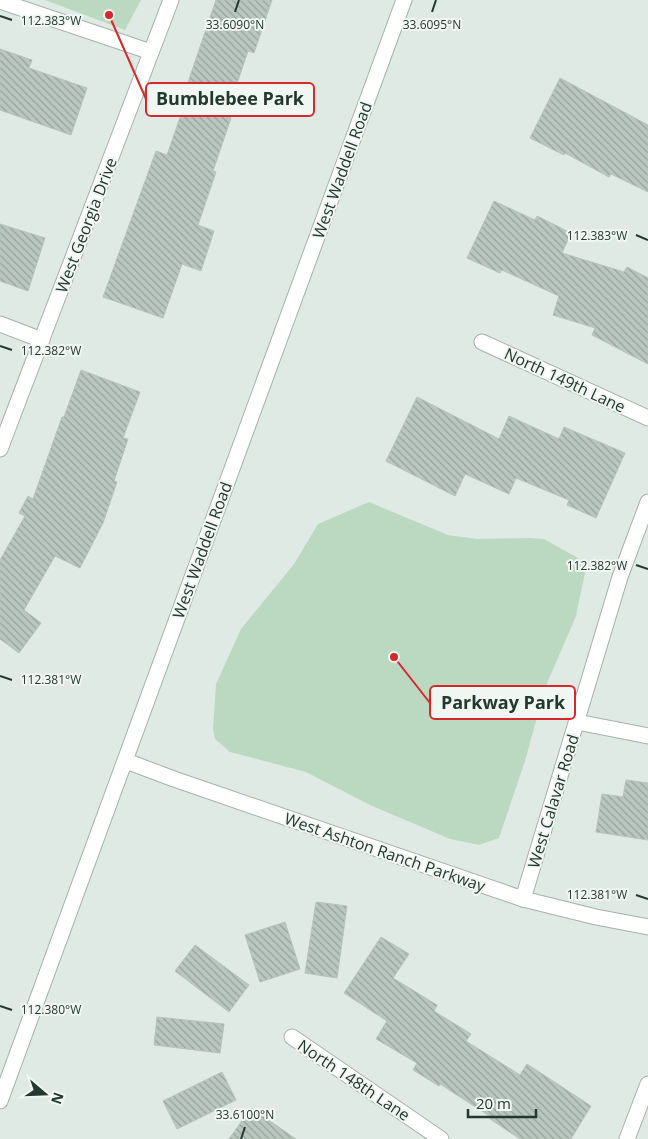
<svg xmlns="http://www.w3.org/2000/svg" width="648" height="1139" font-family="'Open Sans',sans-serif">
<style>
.park{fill:#bbd9c0}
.building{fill:url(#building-back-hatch);stroke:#b4c3bb}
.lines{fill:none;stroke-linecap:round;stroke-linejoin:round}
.minor-casing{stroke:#a4b1ab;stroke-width:17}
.tertiary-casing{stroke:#a4b1ab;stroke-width:17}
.secondary-casing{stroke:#a1b4ab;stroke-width:17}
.minor{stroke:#fff;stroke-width:15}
.tertiary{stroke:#fff;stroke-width:15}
.secondary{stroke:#fff;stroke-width:15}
.ticks{fill:none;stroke:#233830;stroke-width:2}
.labels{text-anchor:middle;stroke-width:4;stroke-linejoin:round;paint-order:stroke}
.street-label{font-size:16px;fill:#233830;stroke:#f0f7f3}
.ticks-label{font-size:12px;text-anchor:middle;fill:#233830;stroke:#f0f7f3;stroke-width:4;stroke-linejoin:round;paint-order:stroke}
.leader{fill:none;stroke:#d62828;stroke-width:2}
.callout-dot{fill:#d62828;stroke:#f0f7f3;stroke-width:2}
.callout{fill:#f0f7f3;stroke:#d62828;stroke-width:2}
.callout-label{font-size:18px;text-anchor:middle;font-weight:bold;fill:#233830}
</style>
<defs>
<pattern id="building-back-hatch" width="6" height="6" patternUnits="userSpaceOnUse" patternTransform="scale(1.25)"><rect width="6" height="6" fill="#b9c7c0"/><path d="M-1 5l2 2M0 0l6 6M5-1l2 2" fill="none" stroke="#96a39c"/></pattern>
</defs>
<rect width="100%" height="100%" fill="#e0eae5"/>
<!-- park -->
<g class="park">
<polygon points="45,0 141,0 125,30"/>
<polygon points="369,502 448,535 477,539 529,538 544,539 578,558 585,573 576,616 545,688 525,761 499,838 479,845 450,839 370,805 306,772 230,752 215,739 213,729 216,684 241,629 294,564 318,524"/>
</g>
<!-- building -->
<g class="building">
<polygon points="216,0 272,0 254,53 248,51 226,116 231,118 213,171 216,172 198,225 214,231 201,271 182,264 163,318 103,297 156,151 167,155 190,89 186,88"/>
<polygon points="0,49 32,60 29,68 87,88 71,135 0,110"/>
<polygon points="560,78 648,125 648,192 611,174 609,177 565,153 564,155 530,138"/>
<polygon points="494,201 535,220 537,216 571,233 562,253 624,272 627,267 648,278 648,364 592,335 595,328 553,315 559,296 502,270 500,273 467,258"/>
<polygon points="0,224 45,238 28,291 0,281"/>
<polygon points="81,370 140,392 123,438 128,439 114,481 117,482 103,523 80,568 55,556 24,610 41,623 19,653 0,639 0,560 25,516 19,513 28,496 33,499 62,417 64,417"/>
<polygon points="417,397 499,439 509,416 559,439 564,427 625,453 596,518 567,505 569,500 516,478 509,494 465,474 455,496 386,461"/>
<polygon points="626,780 648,783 648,840 596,832 602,794 623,797"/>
<polygon points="316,902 347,906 337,978 305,973"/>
<polygon points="285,922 300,969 260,982 245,935"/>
<polygon points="381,937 409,954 393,978 437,1005 434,1011 471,1034 466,1041 520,1075 527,1064 591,1106 571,1139 520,1139 490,1119 491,1117 440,1084 439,1086 413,1070 417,1063 376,1039 387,1021 344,993"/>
<polygon points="195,945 249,985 229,1012 175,971"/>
<polygon points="157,1017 224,1024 220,1053 154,1045"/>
<polygon points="222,1072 236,1100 177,1129 163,1101"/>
<polygon points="251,1108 296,1139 229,1139"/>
</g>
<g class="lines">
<!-- minor casing -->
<g class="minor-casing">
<g id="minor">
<polyline points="0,1 151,52"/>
<polyline points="0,324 42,340"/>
<polyline points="482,342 648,418"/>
<polyline points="0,449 171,0"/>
<polyline points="577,722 648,736"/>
<polyline points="523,899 620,577 648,502"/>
<polyline points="292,1037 441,1139"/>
<polyline points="627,1139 648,1084"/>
</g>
</g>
<!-- tertiary casing -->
<g class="tertiary-casing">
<polyline id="tertiary" points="126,761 174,779 523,899 596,917 648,927"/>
</g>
<!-- secondary casing -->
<g class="secondary-casing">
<polyline id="secondary" points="0,1101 404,0"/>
</g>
<!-- minor -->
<use href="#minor" class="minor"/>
<!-- tertiary -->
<use href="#tertiary" class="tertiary"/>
<!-- secondary -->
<use href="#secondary" class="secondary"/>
</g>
<!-- ticks -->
<path class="ticks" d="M235,12L239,0M432,12L436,0M0,16L12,20M636,235L648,240M0,346L12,350M636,565L648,569M0,676L12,680M636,895L648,899M0,1006L12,1010M241,1139L245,1127"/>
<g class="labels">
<!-- street labels -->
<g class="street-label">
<text transform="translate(342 170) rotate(-70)" y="6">West Waddell Road</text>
<text transform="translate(86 225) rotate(-69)" y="6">West Georgia Drive</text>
<text transform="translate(565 380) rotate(25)" y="6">North 149th Lane</text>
<text transform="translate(202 550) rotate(-70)" y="6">West Waddell Road</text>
<text transform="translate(553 801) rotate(-73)" y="6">West Calavar Road</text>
<text transform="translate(385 852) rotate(19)" y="6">West Ashton Ranch Parkway</text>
<text transform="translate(354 1080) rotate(34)" y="6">North 148th Lane</text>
</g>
</g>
<g class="ticks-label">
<text x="51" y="25">112.383°W</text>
<text x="235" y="29">33.6090°N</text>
<text x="432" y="29">33.6095°N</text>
<text x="597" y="240">112.383°W</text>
<text x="51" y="355">112.382°W</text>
<text x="597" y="570">112.382°W</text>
<text x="51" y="684">112.381°W</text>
<text x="597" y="899">112.381°W</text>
<text x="51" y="1014">112.380°W</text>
<text x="245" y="1119">33.6100°N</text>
</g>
<!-- callouts -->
<path class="leader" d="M109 15L146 99M394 657L430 703"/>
<g class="callout-dot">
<circle cx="109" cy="15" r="5"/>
<circle cx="394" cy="657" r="5"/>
</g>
<g class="callout">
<rect x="146" y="83" width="168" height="33" rx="5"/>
<rect x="430" y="686" width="145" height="33" rx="5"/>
</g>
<g class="callout-label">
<text x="230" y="105">Bumblebee Park</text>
<text x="503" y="709">Parkway Park</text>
</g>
<!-- north arrow -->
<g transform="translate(45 1094) rotate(109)" stroke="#f0f7f3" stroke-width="4" paint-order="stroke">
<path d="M0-4L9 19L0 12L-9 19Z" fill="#233830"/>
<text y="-8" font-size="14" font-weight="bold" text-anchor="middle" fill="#233830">N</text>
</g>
<!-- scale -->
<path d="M468 1109v8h68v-8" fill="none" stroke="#233830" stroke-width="2.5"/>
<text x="476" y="1109" font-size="15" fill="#233830" stroke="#f0f7f3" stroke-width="4" paint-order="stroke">20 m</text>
</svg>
